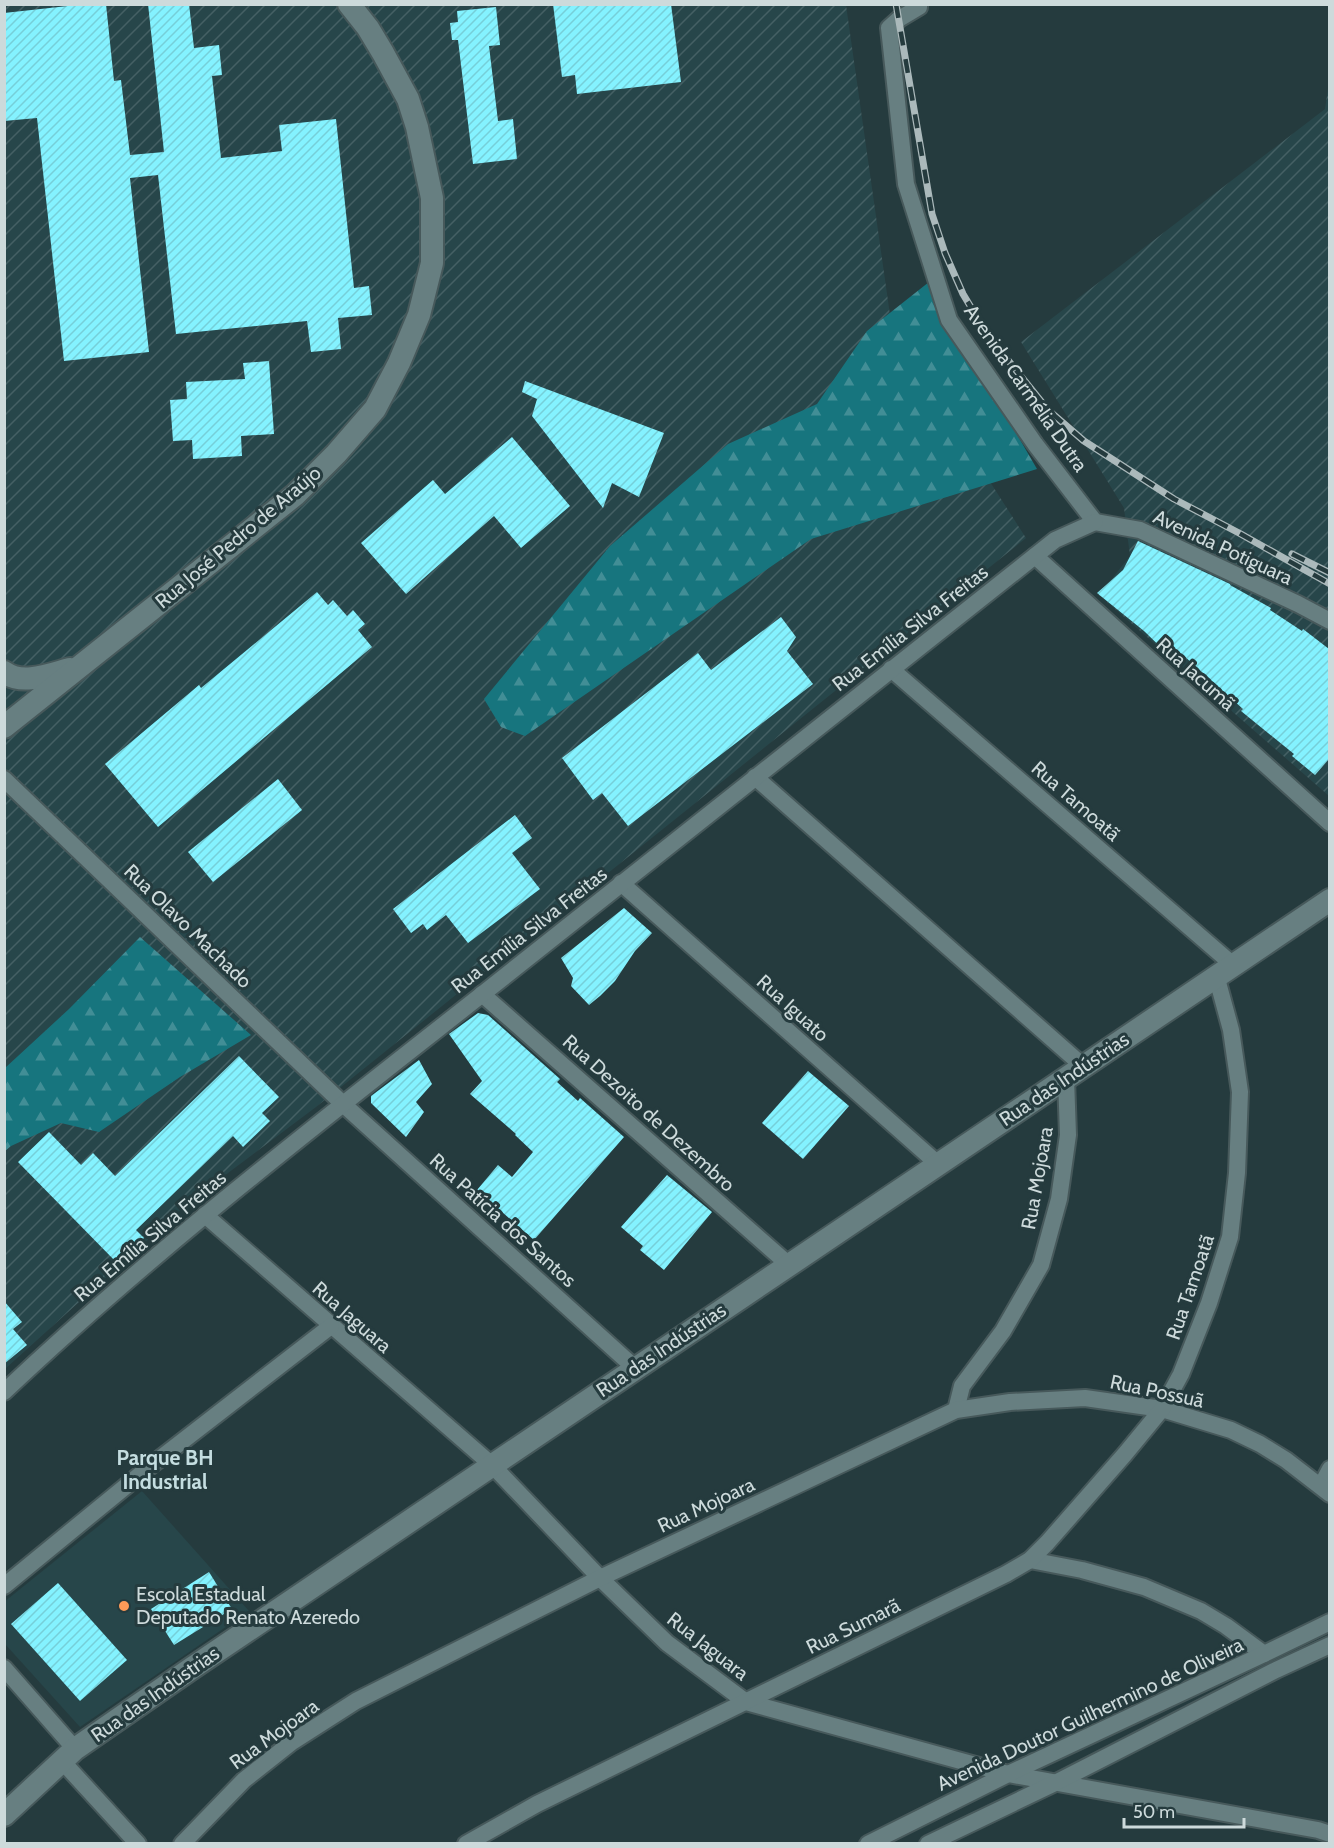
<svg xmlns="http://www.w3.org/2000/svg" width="1334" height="1848" font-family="Cabin,sans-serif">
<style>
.built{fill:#27464a}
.industrial{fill:url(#industrial-furrows)}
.forest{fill:url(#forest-firs)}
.building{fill:url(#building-hatch)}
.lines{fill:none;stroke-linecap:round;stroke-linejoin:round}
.street-casing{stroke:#47595b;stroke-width:20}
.secondary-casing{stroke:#47595b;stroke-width:26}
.street{stroke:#677f81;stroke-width:16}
.secondary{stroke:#677f81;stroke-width:22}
.rail-casing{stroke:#abb9bb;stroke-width:7}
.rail{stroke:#253b3e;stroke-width:4.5;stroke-dasharray:14;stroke-linecap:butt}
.poi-dot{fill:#fe9b58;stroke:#253b3e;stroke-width:2}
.labels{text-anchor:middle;stroke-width:6;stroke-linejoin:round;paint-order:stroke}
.street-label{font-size:20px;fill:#cddadb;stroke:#253b3e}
.poi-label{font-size:20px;fill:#cddadb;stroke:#253b3e;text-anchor:start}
.neighbourhood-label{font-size:21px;font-weight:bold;fill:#c4dde0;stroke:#253b3e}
</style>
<defs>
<pattern id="industrial-furrows" width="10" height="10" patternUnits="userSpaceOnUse" patternTransform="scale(1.5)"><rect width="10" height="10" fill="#27464a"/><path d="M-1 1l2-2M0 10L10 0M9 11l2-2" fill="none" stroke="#456064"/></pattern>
<pattern id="forest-firs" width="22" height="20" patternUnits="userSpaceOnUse" patternTransform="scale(1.5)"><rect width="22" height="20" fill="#17757e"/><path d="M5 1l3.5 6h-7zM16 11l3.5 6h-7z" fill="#428e96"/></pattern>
<pattern id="building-hatch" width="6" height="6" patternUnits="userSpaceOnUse" patternTransform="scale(1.5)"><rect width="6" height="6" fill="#84f2ff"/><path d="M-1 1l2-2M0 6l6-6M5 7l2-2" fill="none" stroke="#76cfd9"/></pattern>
</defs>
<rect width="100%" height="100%" fill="#253b3e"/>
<!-- built -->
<polygon class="built" points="142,1491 249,1611 80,1727 5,1644 4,1602"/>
<!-- industrial -->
<g class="industrial">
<polygon points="5,5 846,5 892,329 1026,538 316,1107 192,1200 5,1369"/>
<polygon points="1329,82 1329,796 1099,595 1130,556 1124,508 1021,342 1325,109"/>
</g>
<!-- forest -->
<g class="forest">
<polygon points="929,282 1037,469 811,539 525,736 501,727 484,699 610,546 728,444 817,404 867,331"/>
<polygon points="140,937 251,1035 180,1077 99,1132 61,1123 11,1146 5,1151 5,1068 69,1009"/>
</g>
<!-- building -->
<g class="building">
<polygon points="86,4 106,4 114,81 121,80 130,155 164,152 148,4 189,4 194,48 219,45 222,75 212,76 221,158 282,151 279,125 336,119 354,288 369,286 372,315 338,318 341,349 311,352 307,321 176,334 158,175 130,178 149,352 64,361 37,118 4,121 4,13"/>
<polygon points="553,4 671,4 681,82 577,94 575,75 562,77"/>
<polygon points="496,7 500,45 489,46 498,121 513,119 517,159 473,164 458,40 452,40 450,23 458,22 457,11"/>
<polygon points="269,361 274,434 241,436 242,456 193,459 192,440 173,441 170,400 187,399 186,382 245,379 243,363"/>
<polygon points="525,381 664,433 639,497 612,483 603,508 532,416 537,399 522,392"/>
<polygon points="512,437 570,506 521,548 494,516 406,594 361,543 433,480 445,494"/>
<polygon points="1138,541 1230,584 1230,585 1271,608 1270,610 1302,631 1303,629 1329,649 1329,759 1315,775 1292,756 1294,754 1241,711 1243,709 1183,655 1176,662 1144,631 1097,593 1123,570"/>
<polygon points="317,592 328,605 333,600 347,616 353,610 365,624 358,630 372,647 158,827 105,764 199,685 201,688"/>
<polygon points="781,617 796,637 787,651 813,684 628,826 602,793 593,800 562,758 698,653 711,670"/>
<polygon points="278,779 302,810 213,882 188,852"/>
<polygon points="515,815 532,838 512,853 540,889 468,943 446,915 427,930 423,924 411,933 393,909"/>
<polygon points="624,908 652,933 635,951 615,981 600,996 589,1005 571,986 573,978 561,958"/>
<polygon points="478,1013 488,1015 560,1079 557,1082 578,1101 580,1098 624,1137 534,1240 477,1190 498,1165 512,1177 533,1152 515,1135 516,1134 470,1094 482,1081 449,1034"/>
<polygon points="239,1056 279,1097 262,1113 270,1121 243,1147 233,1136 136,1230 144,1238 118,1264 18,1162 49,1132 81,1165 93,1153 115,1176"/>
<polygon points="419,1060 432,1084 416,1102 424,1112 406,1137 371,1103 371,1096"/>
<polygon points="808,1071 849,1106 803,1159 762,1123"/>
<polygon points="667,1175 712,1212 664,1270 640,1250 643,1246 621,1227"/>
<polygon points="4,1301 22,1322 13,1329 27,1345 4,1364"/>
<polygon points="209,1572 232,1609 174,1645 151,1609"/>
<polygon points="58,1583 127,1660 80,1701 11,1624"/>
</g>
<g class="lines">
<!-- street casing -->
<g class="street-casing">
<g id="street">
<polyline points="919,4 919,7 899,19 889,28 906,184 949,320 1035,444 1095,522"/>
<polyline points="1095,522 1140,530 1298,604 1330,621"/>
<polyline points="1035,556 1330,823"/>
<polyline points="891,669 1232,964"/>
<polyline points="755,777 1083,1066"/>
<polyline points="4,779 343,1104 635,1368"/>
<polyline points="621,883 938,1164"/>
<polyline points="482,994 788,1264"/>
<polyline points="205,1215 492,1465 600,1578 667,1643 746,1702 1008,1774 1318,1830 1330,1834"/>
<path d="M4,1392C154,1250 318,1124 480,996C672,844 863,691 1055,540L1095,522"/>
<polyline points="956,1410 962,1386 1003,1331 1041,1265 1059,1199 1068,1135 1066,1078"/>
<polyline points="1321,1486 1330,1469"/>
<polyline points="1030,1560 1082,1570 1144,1587 1201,1611 1226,1626 1264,1654"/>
<polyline points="4,1586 153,1464 331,1326"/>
<polyline points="4,1668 75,1749"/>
<polyline points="62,1761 138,1844"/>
<polyline points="182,1844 244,1780 292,1742 356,1701 600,1578 956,1410 1010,1402 1085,1398 1162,1409 1231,1430 1260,1444 1286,1460 1330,1494"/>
<polyline points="466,1844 537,1804 1006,1574 1030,1560 1047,1543 1125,1454 1162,1409 1181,1374 1209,1303 1230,1237 1237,1173 1240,1092 1231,1030 1216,975"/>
<polyline points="868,1844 1008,1774 1264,1654 1330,1622"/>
<polyline points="928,1844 1055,1783 1276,1670 1330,1645"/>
</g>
</g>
<!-- secondary casing -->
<g class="secondary-casing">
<g id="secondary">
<path d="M4,672C22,686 51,674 70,669"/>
<polyline points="4,727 295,495 336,454 375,409 399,363 419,315 432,263 432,198 417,127 408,99 383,53 368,28 349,4"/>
<polyline points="4,1815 75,1749 192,1668 1330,900"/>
</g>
</g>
<!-- street -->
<use href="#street" class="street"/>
<!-- secondary -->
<use href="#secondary" class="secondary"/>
<!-- rail casing -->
<g class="rail-casing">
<g id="rail">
<polyline points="896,4 932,214 945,253 963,294 987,334 1048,410 1084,441 1174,499 1239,533 1330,584"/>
<polyline points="1292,554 1330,573"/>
</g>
</g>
<!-- rail -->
<use href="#rail" class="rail"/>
</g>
<!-- markers -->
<circle class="poi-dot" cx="124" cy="1606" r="6"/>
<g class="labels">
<!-- street labels -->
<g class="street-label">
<text transform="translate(1026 388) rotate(55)" y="7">Avenida Carmélia Dutra</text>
<text transform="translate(238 537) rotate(-40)" y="7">Rua José Pedro de Araújo</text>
<text transform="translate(1223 547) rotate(25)" y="7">Avenida Potiguara</text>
<text transform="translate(910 628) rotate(-38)" y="7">Rua Emília Silva Freitas</text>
<text transform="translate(1196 674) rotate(42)" y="7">Rua Jacumã</text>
<text transform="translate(1076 801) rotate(41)" y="7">Rua Tamoatã</text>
<text transform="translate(188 926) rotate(44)" y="7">Rua Olavo Machado</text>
<text transform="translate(529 930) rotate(-38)" y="7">Rua Emília Silva Freitas</text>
<text transform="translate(793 1008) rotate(42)" y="7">Rua Iguato</text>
<text transform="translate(1064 1079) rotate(-34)" y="7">Rua das Indústrias</text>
<text transform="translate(649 1113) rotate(42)" y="7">Rua Dezoito de Dezembro</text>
<text transform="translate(1037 1178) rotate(-80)" y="7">Rua Mojoara</text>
<text transform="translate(503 1220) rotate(42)" y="7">Rua Patícia dos Santos</text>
<text transform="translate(150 1236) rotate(-40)" y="7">Rua Emília Silva Freitas</text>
<text transform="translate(1190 1287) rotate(-71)" y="7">Rua Tamoatã</text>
<text transform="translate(352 1317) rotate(41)" y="7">Rua Jaguara</text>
<text transform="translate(661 1350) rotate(-34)" y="7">Rua das Indústrias</text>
<text transform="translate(1157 1391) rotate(12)" y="7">Rua Possuã</text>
<text transform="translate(706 1505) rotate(-25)" y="7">Rua Mojoara</text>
<text transform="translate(853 1626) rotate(-26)" y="7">Rua Sumarã</text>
<text transform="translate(708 1646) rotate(38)" y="7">Rua Jaguara</text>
<text transform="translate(155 1694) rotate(-35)" y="7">Rua das Indústrias</text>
<text transform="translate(1090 1714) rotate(-25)" y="7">Avenida Doutor Guilhermino de Oliveira</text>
<text transform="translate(274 1734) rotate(-36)" y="7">Rua Mojoara</text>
</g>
<!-- poi labels -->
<g class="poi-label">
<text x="136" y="1601">Escola Estadual<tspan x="136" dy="23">Deputado Renato Azeredo</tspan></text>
</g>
<!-- neighbourhood labels -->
<g class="neighbourhood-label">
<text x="165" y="1465">Parque BH<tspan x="165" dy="24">Industrial</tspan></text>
</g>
</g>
<!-- border -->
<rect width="1334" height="1848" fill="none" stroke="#cddadb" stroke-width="12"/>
<!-- scale -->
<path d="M1124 1818v9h120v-9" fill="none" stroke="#cddadb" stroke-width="3"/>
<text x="1133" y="1818" font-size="18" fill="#cddadb" stroke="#253b3e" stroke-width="4.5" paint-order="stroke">50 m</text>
</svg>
